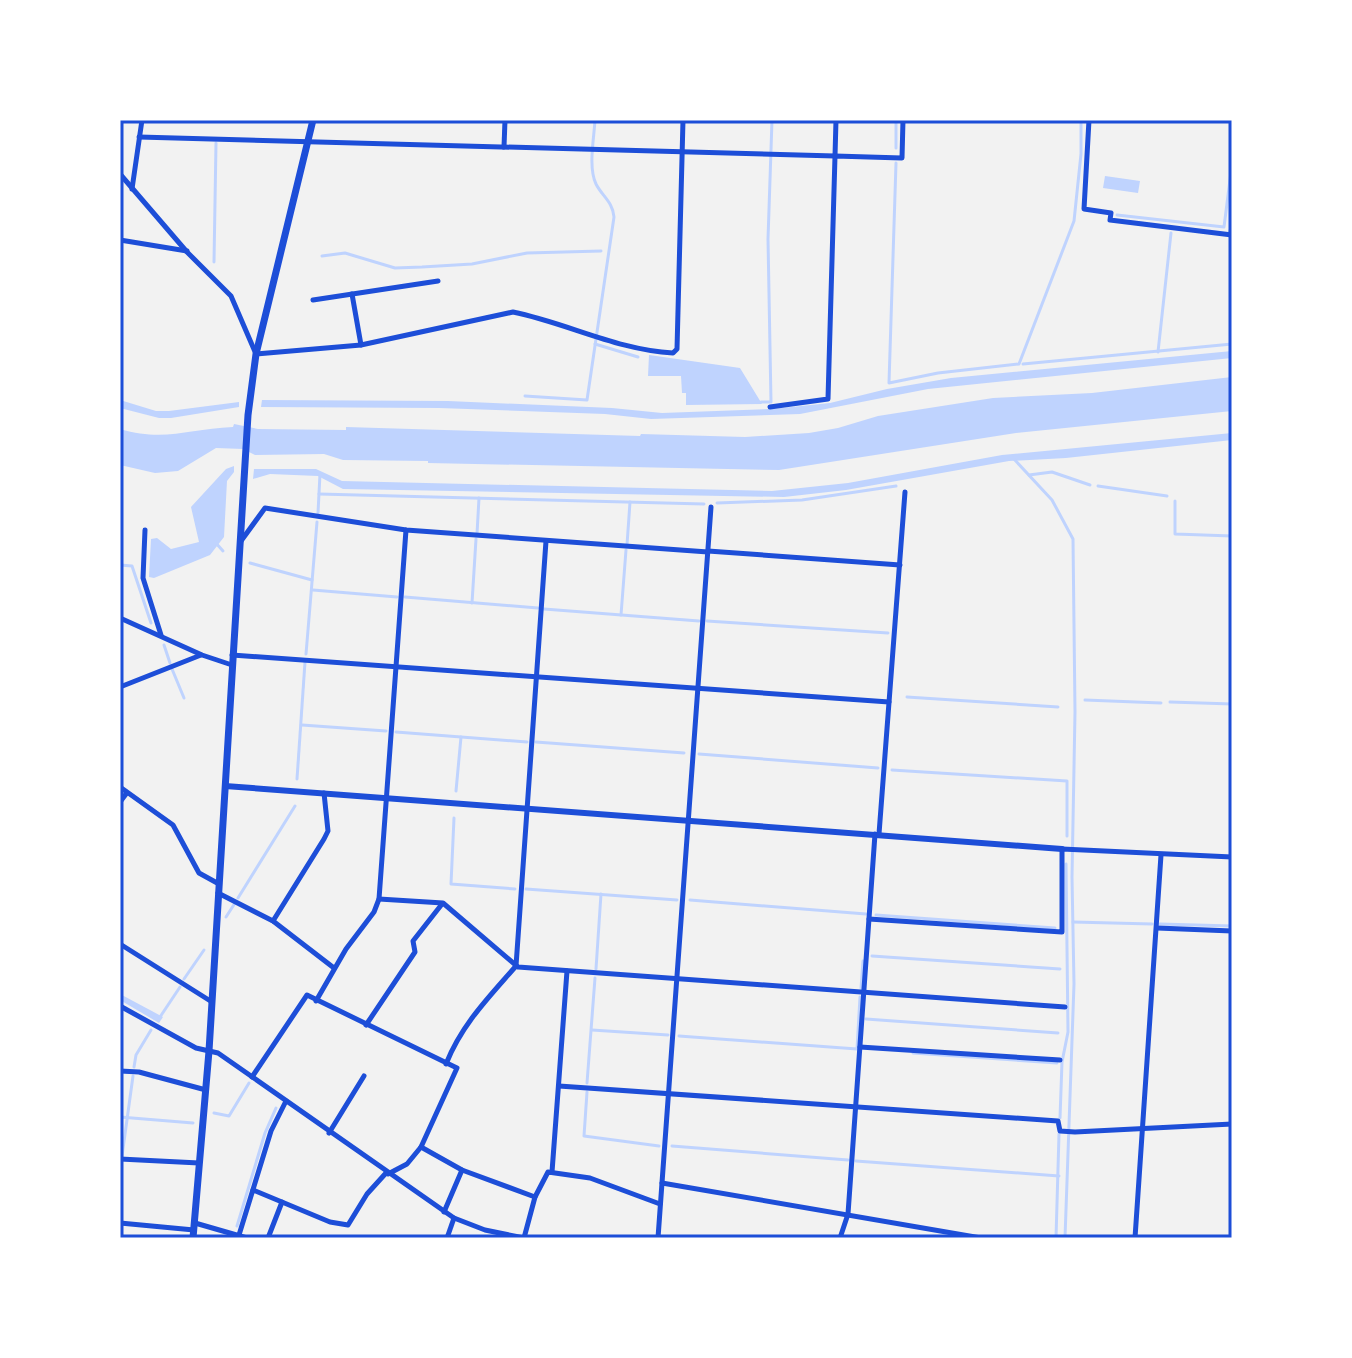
<svg xmlns="http://www.w3.org/2000/svg" width="1352" height="1358" font-family="'Noto Sans',sans-serif">
<style>
.water{fill:#bfd3fe}
.lines{fill:none;stroke-linecap:round;stroke-linejoin:round}
.stream{stroke:#bfd3fe;stroke-width:3}
.minor{stroke:#1d4ed8;stroke-width:5}
.tertiary{stroke:#1d4ed8;stroke-width:6}
.secondary{stroke:#1d4ed8;stroke-width:7}
.neatline{fill:none;stroke:#1d4ed8;stroke-width:3}
</style>
<rect width="100%" height="100%" fill="#f2f2f2"/>
<!-- water -->
<g class="water">
<polygon points="1105,176 1140,181 1138,193 1103,188"/>
<polygon points="1232,351 1232,358 928,389 800,414 651,419 605,414 439,408 261,407 262,400 448,401 612,408 662,413 772,409 830,403 887,389 951,378"/>
<polygon points="649,355 740,368 762,404 686,405 686,393 682,393 681,376 648,376"/>
<path d="M1232,377V411L1016,433L779,470L428,463V461L343,460L324,454L255,455L243,449L216,448L178,471L155,473L120,465V429C164,442 189,429 233,427L234,424L258,429L346,430V427L640,436L641,434L745,437L809,433L838,428L878,416L993,398L1092,393Z"/>
<polygon points="120,400 156,411 169,411 239,402 239,407 171,418 159,418 120,408"/>
<polygon points="1232,433 1232,440 1066,458 1009,461 846,490 784,497 343,489 318,476 270,474 253,479 254,469 316,469 342,481 772,491 848,483 1002,455"/>
<polygon points="234,466 234,472 227,481 224,537 210,555 154,578 149,577 151,539 157,538 171,549 199,542 191,507 226,469"/>
<polygon points="120,994 163,1017 159,1023 120,1000"/>
</g>
<g class="lines">
<!-- stream -->
<g class="stream">
<polyline points="896,148 896,120"/>
<polyline points="896,163 889,383 938,373 1019,364 1074,221 1081,154 1081,120"/>
<polyline points="1117,215 1224,227 1232,164"/>
<polyline points="322,256 345,253 395,268 422,267 472,264 527,253 601,251"/>
<polyline points="214,262 216,143"/>
<polyline points="595,344 638,357"/>
<polyline points="1158,352 1171,233"/>
<polyline points="1023,364 1232,344"/>
<path d="M525,396L587,400L614,217C613,202 602,196 596,184C588,167 594,139 595,120"/>
<polyline points="761,402 771,402 768,239 772,120"/>
<polyline points="1013,458 1052,500 1073,539 1075,712 1072,877 1074,984 1065,1238"/>
<polyline points="1029,475 1052,472 1090,485"/>
<polyline points="1098,486 1167,496"/>
<polyline points="319,494 704,504"/>
<polyline points="1175,501 1175,534 1232,536"/>
<polyline points="717,503 802,500 896,486"/>
<polyline points="318,513 320,474"/>
<polyline points="477,534 479,498"/>
<polyline points="215,542 223,551"/>
<polyline points="627,545 630,502"/>
<polyline points="250,563 312,580"/>
<polyline points="120,565 132,566 151,623"/>
<polyline points="313,590 397,597"/>
<polyline points="405,597 538,608"/>
<polyline points="472,603 476,539"/>
<polyline points="544,609 699,621"/>
<polyline points="621,615 626,550"/>
<polyline points="707,621 888,633"/>
<polyline points="164,645 170,663"/>
<polyline points="306,654 317,522"/>
<polyline points="172,669 184,698"/>
<polyline points="907,697 1058,707"/>
<polyline points="1085,700 1161,703"/>
<polyline points="1170,702 1232,704"/>
<polyline points="302,725 386,731"/>
<polyline points="396,732 527,742"/>
<polyline points="536,742 684,753"/>
<polyline points="699,754 878,768"/>
<polyline points="892,770 1067,781 1067,836"/>
<polyline points="297,779 305,662"/>
<polyline points="456,791 461,737"/>
<polyline points="454,818 451,884 515,889"/>
<polyline points="526,889 677,900"/>
<polyline points="238,898 295,806"/>
<polyline points="690,900 866,914"/>
<polyline points="876,915 1055,928"/>
<polyline points="226,917 235,903"/>
<polyline points="1073,922 1152,924"/>
<polyline points="1160,924 1232,926"/>
<polyline points="872,956 1060,969"/>
<polyline points="596,969 601,894"/>
<polyline points="184,979 204,950"/>
<polyline points="861,988 863,961"/>
<polyline points="160,1017 180,987"/>
<polyline points="866,1019 1058,1033"/>
<polyline points="592,1030 668,1035"/>
<polyline points="679,1036 857,1049 860,997"/>
<polyline points="913,1053 1057,1063"/>
<polyline points="134,1067 136,1055 151,1030"/>
<polyline points="587,1083 595,978"/>
<polyline points="587,1092 584,1136 659,1146"/>
<polyline points="214,1113 229,1116 249,1083"/>
<polyline points="120,1117 193,1123"/>
<polyline points="1060,1118 1062,1062 1068,1032 1066,864"/>
<polyline points="672,1146 848,1160"/>
<polyline points="122,1156 133,1076"/>
<polyline points="856,1161 1059,1176"/>
<polyline points="120,1175 121,1166"/>
<polyline points="237,1226 265,1133 276,1108"/>
<polyline points="1056,1238 1059,1134"/>
</g>
<!-- minor -->
<g class="minor">
<polyline points="1089,120 1084,209 1111,213 1110,220 1232,235"/>
<polyline points="139,137 835,156 836,120"/>
<polyline points="504,147 505,120"/>
<path d="M120,174L187,252L231,296L256,354L361,345L513,312C567,323 617,350 673,353L677,349L683,120"/>
<polyline points="132,189 142,120"/>
<polyline points="1231,234 1232,224"/>
<polyline points="120,240 187,251"/>
<polyline points="352,294 361,345"/>
<polyline points="313,300 438,281"/>
<polyline points="770,407 828,399 835,156 902,158 903,120"/>
<polyline points="145,530 143,578 161,635"/>
<polyline points="241,541 265,508 406,530 708,552"/>
<polyline points="708,551 900,565"/>
<polyline points="120,618 202,655 232,665"/>
<polyline points="232,655 889,702"/>
<polyline points="120,687 201,655"/>
<polyline points="120,787 173,825 199,873 219,884"/>
<polyline points="120,802 126,794"/>
<polyline points="879,834 905,492"/>
<polyline points="218,893 273,921 334,968"/>
<polyline points="379,899 443,903 518,967 1065,1007"/>
<polyline points="869,919 1062,932 1062,849 1232,857"/>
<polyline points="273,921 324,839 328,831 324,793"/>
<polyline points="1157,928 1232,931"/>
<polyline points="120,944 212,1002"/>
<polyline points="316,1001 346,949 374,912 379,899 406,530"/>
<polyline points="120,1006 196,1048 218,1053 454,1218 485,1230 524,1238"/>
<polyline points="366,1025 415,952 413,941 442,904"/>
<polyline points="860,1047 1060,1060"/>
<path d="M446,1064C462,1024 489,997 516,966L546,541"/>
<polyline points="120,1071 139,1072 206,1090"/>
<polyline points="252,1077 307,995 457,1068 421,1147 407,1164 388,1174"/>
<polyline points="559,1086 1058,1121 1060,1131 1075,1132 1232,1124"/>
<polyline points="329,1133 364,1076"/>
<polyline points="421,1147 462,1170 535,1197"/>
<polyline points="120,1159 199,1163"/>
<polyline points="552,1172 567,971"/>
<polyline points="662,1183 981,1238"/>
<polyline points="253,1190 330,1222 348,1225 367,1194 386,1173"/>
<polyline points="444,1212 462,1170"/>
<polyline points="120,1223 194,1230"/>
<polyline points="195,1223 247,1238"/>
<polyline points="239,1235 271,1131 286,1101"/>
<polyline points="268,1238 282,1202"/>
<polyline points="447,1238 454,1218"/>
<polyline points="524,1238 535,1197 548,1172 590,1178 660,1204"/>
<polyline points="658,1238 711,507"/>
<polyline points="840,1238 848,1214 875,834"/>
<polyline points="1135,1238 1161,855"/>
</g>
<!-- tertiary -->
<polyline class="tertiary" points="225,786 1062,849"/>
<!-- secondary -->
<polyline class="secondary" points="193,1238 209,1051 248,415 256,354 313,120"/>
</g>
<!-- border -->
<rect width="1352" height="1358" fill="none" stroke="#ffffff" stroke-width="244"/>
<rect x="122" y="122" width="1108" height="1114" class="neatline"/>
</svg>
